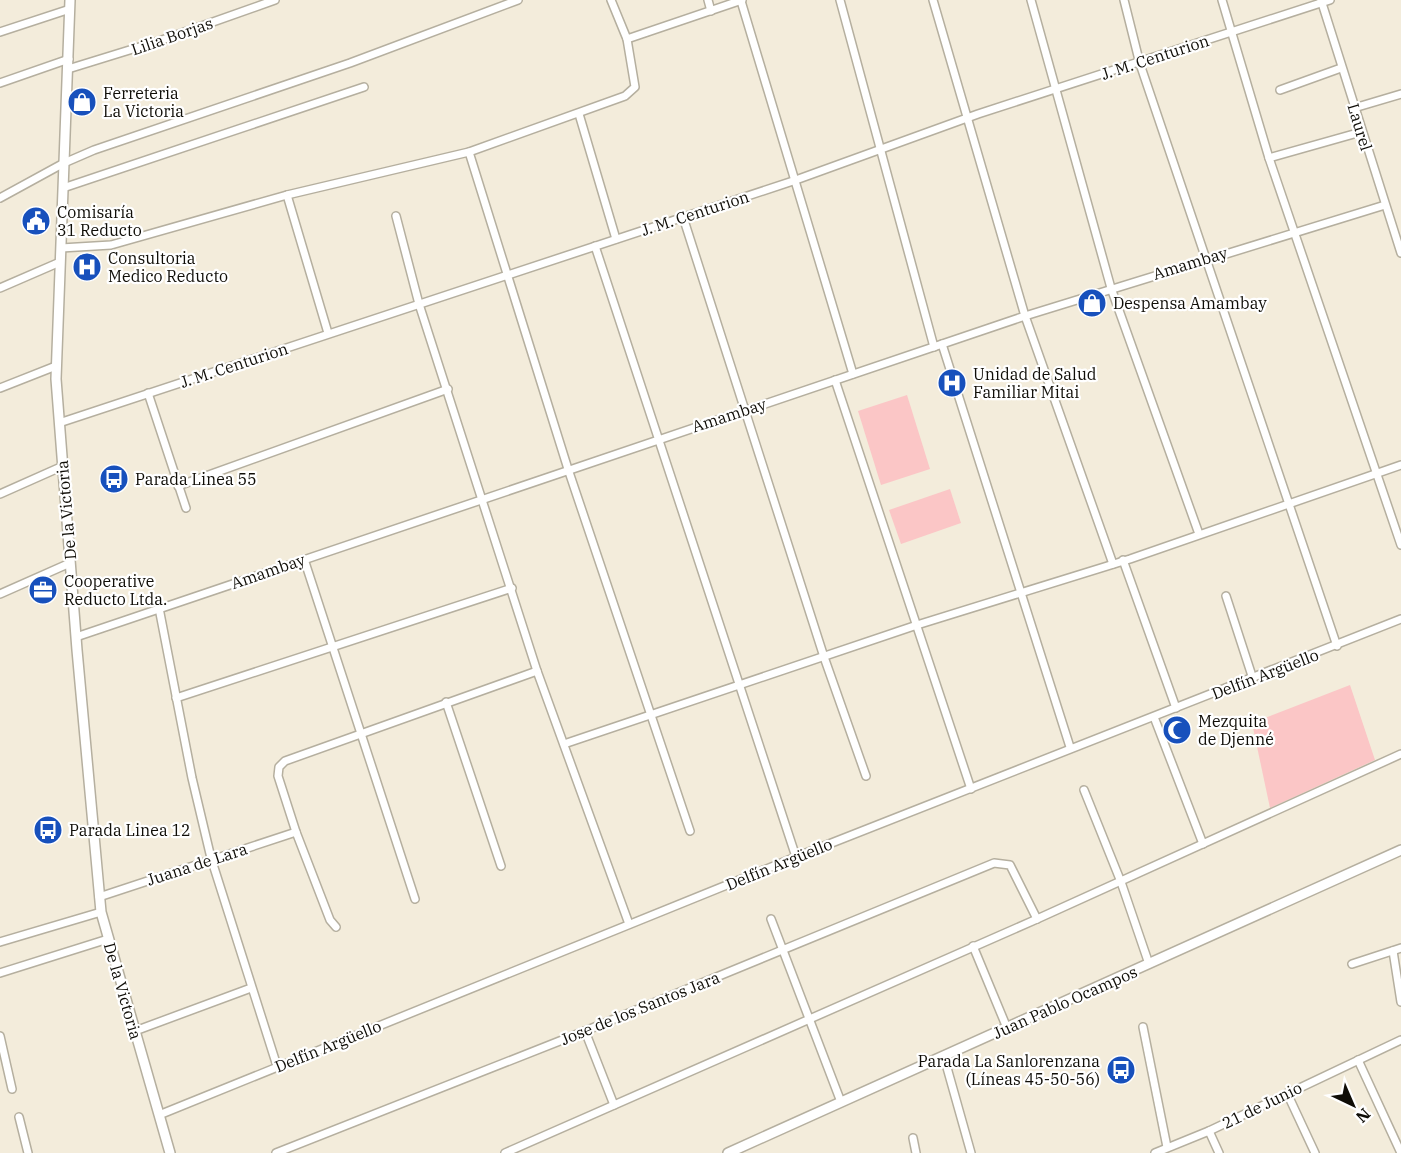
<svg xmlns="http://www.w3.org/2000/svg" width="1401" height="1153" font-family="'IBM Plex Serif',serif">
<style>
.green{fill:#fbc6c6}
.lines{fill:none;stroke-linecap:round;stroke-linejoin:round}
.street-casing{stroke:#b5af9f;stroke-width:10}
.secondary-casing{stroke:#b5af9f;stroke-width:12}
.street{stroke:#fff;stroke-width:7}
.secondary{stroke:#fff;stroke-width:9}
.labels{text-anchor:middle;stroke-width:4.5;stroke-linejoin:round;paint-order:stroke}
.street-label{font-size:16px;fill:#0f0d07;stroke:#fff}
.poi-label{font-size:16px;fill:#0f0d07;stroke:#fff;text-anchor:start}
</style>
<rect width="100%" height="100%" fill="#f3ecdb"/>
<!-- green -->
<g class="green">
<polygon points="907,395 930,469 881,485 858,411"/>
<polygon points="950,489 961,523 901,544 889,510"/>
<polygon points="1350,685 1375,760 1270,808 1252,723"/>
</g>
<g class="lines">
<!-- street casing -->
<g class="street-casing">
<g id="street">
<polyline points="708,0 711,11"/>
<polyline points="840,0 934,347"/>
<polyline points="933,0 1025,316 1113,564"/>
<polyline points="1031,0 1111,288 1199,534"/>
<polyline points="1124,0 1140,64 1337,646"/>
<polyline points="1222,0 1269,158 1401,545"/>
<polyline points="1321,0 1401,253"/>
<polyline points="741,1 853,374"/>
<polyline points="0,32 70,9"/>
<polyline points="627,39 742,0"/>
<polyline points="68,69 162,40 275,0"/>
<polyline points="0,83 69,59"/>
<polyline points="1280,90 1341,68"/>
<polyline points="1354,108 1401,94"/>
<polyline points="579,114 616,239"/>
<polyline points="469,152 568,469 690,831"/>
<polyline points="1269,158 1361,132"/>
<polyline points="63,188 364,87"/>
<polyline points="287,195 328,333"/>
<polyline points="0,198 64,163 94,150 350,63 518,0"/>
<polyline points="396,216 419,304 537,671 629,924"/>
<polyline points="683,217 824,657 866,776"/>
<polyline points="595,246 796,857"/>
<polyline points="61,248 111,245 287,195 469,152 625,96 635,87 627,39 611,0"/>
<polyline points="0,288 60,262"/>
<polyline points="942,344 1070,747"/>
<polyline points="835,380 971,789"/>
<polyline points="0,388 56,366"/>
<polyline points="148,393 186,508"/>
<polyline points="59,423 793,181 978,114 1330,0"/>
<polyline points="178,486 448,389"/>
<polyline points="0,494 63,466"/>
<polyline points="304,559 415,899"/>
<polyline points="1123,560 1176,708"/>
<polyline points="0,594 70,563"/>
<polyline points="1226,596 1253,679"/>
<polyline points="159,608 192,778 211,858 277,1066"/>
<polyline points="76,637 1025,316 1385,205"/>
<polyline points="176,698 512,588"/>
<polyline points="446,702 501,866"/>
<polyline points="1154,717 1203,844"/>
<polyline points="564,744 917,625 1130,559 1401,465"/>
<polyline points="1084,790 1121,882 1149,964"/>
<polyline points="99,897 296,832"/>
<polyline points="771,919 841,1102"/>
<polyline points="336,927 330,920 296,832 278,776 279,767 285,761 537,671"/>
<polyline points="0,942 101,912"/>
<polyline points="973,946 1007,1028"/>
<polyline points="1393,951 1401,1002"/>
<polyline points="1352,964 1401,948"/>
<polyline points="0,973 108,939"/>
<polyline points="1143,1027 1167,1147"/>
<polyline points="135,1031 251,988"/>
<polyline points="585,1031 614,1105"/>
<polyline points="0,1036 12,1089"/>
<polyline points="944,1057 971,1153"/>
<polyline points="1358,1060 1401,1153"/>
<polyline points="1287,1093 1315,1153"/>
<polyline points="159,1115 796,857 1401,619"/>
<polyline points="19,1117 28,1153"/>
<polyline points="1209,1131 1219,1153"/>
<polyline points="913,1138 916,1153"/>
<polyline points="276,1153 585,1031 994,863 1010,865 1037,919"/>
<polyline points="505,1153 1037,919 1401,754"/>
<polyline points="1155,1153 1209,1131 1401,1040"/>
</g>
</g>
<!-- secondary casing -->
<g class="secondary-casing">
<g id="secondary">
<polyline points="70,0 56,379 77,650 101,912 170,1153"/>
<polyline points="728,1153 1401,850"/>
</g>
</g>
<!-- street -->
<use href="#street" class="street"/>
<!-- secondary -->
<use href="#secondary" class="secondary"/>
</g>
<!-- icons -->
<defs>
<g id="shop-disc" transform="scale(1.5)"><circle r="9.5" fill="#1750bc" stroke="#fff"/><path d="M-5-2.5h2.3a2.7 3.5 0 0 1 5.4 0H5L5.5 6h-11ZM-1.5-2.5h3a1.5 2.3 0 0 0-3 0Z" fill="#fff"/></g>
<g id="civic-disc" transform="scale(1.5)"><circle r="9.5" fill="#1750bc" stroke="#fff"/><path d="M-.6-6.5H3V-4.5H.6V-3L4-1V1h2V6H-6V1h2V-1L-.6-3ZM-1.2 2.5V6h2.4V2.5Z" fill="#fff"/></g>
<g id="hospital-disc" transform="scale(1.5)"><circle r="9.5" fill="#1750bc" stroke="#fff"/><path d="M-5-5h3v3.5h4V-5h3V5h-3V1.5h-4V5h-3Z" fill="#fff"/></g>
<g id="bus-disc" transform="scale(1.5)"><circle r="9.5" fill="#1750bc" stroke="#fff"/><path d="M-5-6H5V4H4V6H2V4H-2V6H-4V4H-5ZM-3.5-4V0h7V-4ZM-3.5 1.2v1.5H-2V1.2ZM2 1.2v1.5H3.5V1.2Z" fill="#fff"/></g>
<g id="office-disc" transform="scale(1.5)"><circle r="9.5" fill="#1750bc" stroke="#fff"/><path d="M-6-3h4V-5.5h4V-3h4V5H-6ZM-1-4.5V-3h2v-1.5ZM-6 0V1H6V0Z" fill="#fff"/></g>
<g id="mosque-disc" transform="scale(1.5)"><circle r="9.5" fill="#1750bc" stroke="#fff"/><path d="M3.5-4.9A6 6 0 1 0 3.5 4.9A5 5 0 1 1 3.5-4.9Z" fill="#fff"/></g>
</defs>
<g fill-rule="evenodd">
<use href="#shop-disc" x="82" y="102"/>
<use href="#civic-disc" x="36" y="221"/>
<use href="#hospital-disc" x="87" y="267"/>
<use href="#shop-disc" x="1092" y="303"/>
<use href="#hospital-disc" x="952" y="383"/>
<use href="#bus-disc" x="114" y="479"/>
<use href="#office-disc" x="43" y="590"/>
<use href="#mosque-disc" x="1177" y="730"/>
<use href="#bus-disc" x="48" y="830"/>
<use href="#bus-disc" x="1121" y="1070"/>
</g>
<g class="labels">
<!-- street labels -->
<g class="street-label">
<text transform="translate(172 36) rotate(-19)" y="6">Lilia Borjas</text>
<text transform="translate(1155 57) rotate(-18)" y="6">J. M. Centurion</text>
<text transform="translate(1360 127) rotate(73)" y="6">Laurel</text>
<text transform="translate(695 213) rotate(-18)" y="6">J. M. Centurion</text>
<text transform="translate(1190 263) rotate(-17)" y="6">Amambay</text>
<text transform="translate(234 365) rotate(-18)" y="6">J. M. Centurion</text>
<text transform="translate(729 415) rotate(-18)" y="6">Amambay</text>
<text transform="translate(66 510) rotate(-95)" y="6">De la Victoria</text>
<text transform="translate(268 571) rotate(-19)" y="6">Amambay</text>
<text transform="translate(1265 674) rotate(-21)" y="6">Delfín Argüello</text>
<text transform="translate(197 864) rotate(-18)" y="6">Juana de Lara</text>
<text transform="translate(779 864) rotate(-22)" y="6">Delfín Argüello</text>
<text transform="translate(123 991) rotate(74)" y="6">De la Victoria</text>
<text transform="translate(1065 1002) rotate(-24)" y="6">Juan Pablo Ocampos</text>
<text transform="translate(640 1008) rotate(-22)" y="6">Jose de los Santos Jara</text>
<text transform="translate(328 1046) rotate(-22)" y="6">Delfín Argüello</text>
<text transform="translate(1262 1105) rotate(-26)" y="6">21 de Junio</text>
</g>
<!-- poi labels -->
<g class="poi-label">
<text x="103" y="99">Ferreteria<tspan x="103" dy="18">La Victoria</tspan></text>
<text x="57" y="218">Comisaría<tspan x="57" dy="18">31 Reducto</tspan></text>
<text x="108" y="264">Consultoria<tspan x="108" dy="18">Medico Reducto</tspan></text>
<text x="1113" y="309">Despensa Amambay</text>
<text x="973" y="380">Unidad de Salud<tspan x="973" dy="18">Familiar Mitai</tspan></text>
<text x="135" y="485">Parada Linea 55</text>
<text x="64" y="587">Cooperative<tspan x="64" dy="18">Reducto Ltda.</tspan></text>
<text x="1198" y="727">Mezquita<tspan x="1198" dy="18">de Djenné</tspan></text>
<text x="69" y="836">Parada Linea 12</text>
<text x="1100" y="1067" text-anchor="end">Parada La Sanlorenzana<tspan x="1100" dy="18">(Líneas 45-50-56)</tspan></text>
</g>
</g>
<!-- north arrow -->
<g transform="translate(1353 1105) rotate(136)" stroke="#ffffff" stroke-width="4.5" paint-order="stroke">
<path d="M0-4.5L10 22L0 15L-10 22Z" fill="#0f0d07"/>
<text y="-9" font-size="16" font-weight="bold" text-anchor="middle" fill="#0f0d07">N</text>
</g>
</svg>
